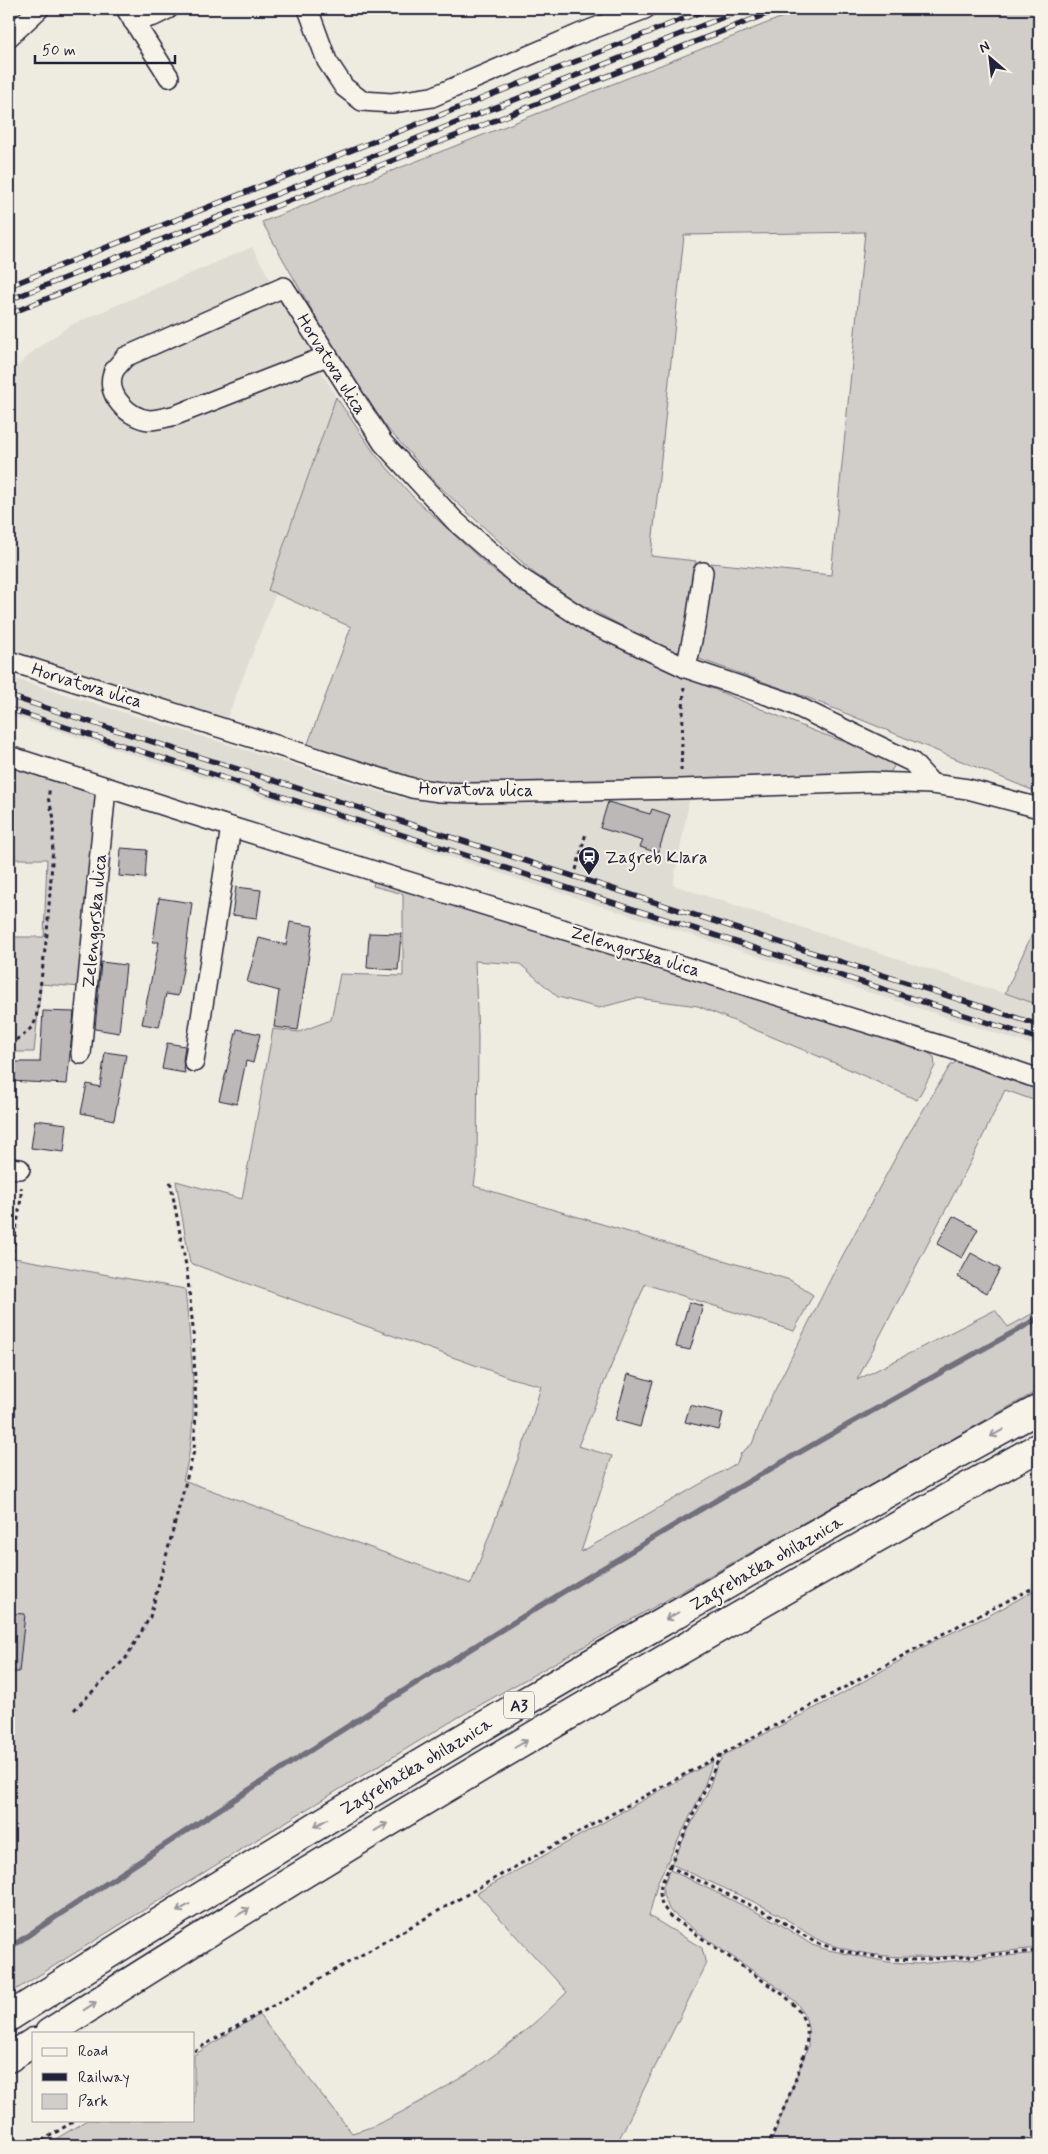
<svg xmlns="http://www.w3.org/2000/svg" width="1048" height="2154" font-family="Mynerve,sans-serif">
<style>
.built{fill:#dfdcd4}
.green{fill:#d1cdc9;stroke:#7a7882}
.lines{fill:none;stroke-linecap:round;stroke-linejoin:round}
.stream{stroke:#716f7b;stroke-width:5.5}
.building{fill:#bbb8b7;stroke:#22223b}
.minor-casing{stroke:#22223b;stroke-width:22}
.highway-casing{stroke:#22223b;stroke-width:31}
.path{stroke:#22223b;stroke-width:3;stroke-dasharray:4 4;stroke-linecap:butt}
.minor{stroke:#f7f3e8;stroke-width:19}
.highway{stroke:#f7f3e8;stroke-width:28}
.rail-casing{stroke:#22223b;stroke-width:5.5}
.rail{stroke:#f7f3e8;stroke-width:4;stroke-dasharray:11;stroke-linecap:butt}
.oneway{stroke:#97959a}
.labels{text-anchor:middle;stroke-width:4;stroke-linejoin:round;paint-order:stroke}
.shield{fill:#f7f3e8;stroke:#62616f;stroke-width:1}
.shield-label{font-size:16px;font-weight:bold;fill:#22223b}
.street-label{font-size:18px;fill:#22223b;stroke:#f7f3e8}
.poi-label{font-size:18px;fill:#22223b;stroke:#f7f3e8;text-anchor:start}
</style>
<rect width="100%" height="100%" fill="#eeebe1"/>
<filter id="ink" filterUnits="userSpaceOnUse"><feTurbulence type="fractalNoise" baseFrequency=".02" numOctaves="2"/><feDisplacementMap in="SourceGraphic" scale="10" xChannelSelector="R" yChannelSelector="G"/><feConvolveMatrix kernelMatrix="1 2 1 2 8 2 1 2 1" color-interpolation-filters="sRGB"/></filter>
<g filter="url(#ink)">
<!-- built -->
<g class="built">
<polygon points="252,247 336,397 268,589 276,593 224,726 9,655 9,374 37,348 71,325"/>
<polygon points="9,677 401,798 608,795 690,797 673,885 1039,1005 1039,1047 9,715"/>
</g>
<!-- green -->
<g class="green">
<polygon points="803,9 1039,9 1039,793 806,697 699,659 711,563 831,575 865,232 684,235 651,556 696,561 690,626 679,652 667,650 579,603 535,574 441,488 387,428 340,360 262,222"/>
<polygon points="336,397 375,454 413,497 488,566 521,592 651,663 814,731 893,759 894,766 888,777 505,785 421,783 306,749 351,627 268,590"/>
<polygon points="9,761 95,792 99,802 82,987 41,984 34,1052 9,1052 9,937 44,937 47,859 9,859"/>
<path d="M374,880L920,1047L934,1057L935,1066L917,1100L842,1066L698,1006L636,998L599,1008L558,997L520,964L475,961L478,1036L477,1164L474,1186L790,1280L813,1295L794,1331L645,1284L578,1446L612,1456L581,1552L737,1463L741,1453L752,1444L766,1408L836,1268L905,1140L950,1066L957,1061H966L1039,1086V1102L1005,1090L971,1161L857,1380L995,1310L1008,1327L1039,1310V1390L457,1718L256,1840L9,1994V1257L185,1289C191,1352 201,1419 183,1480L471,1584L528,1432L541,1386L511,1378L190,1263L176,1181L242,1199L273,1029L299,1032L331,1020L340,974L403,976V894L373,886Z"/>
<polygon points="1039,919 1039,1005 1005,993"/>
<path d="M1039,1588V1948C970,1954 898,1967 831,1945C811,1939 796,1924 778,1914C744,1896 707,1881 671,1864L708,1791L716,1767L724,1755L836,1697L936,1640L990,1615Z"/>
<path d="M713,1761L702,1792L658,1881L649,1916L702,1948L706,1965L616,2145H46L87,2120H194V2055L259,2015L352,2133C376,2127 396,2115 418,2103C473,2073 523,2037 567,1992L477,1893Z"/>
<polygon points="670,1870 777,1922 812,1945 828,1950 888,1962 918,1964 1039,1953 1039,2145 770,2145 808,2047 808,2026 805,2016 797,2003 783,1991 712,1943 670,1911 663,1895 663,1886"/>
</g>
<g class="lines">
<!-- stream -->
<path class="stream" d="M9,1948C212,1813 418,1678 628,1553C763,1471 901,1394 1039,1318"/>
</g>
<!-- building -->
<g class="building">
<polygon points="608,802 650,814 652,809 670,815 658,853 640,847 643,841 600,828"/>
<polygon points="121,848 147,850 145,878 119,876"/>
<polygon points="236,887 261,890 257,918 232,915"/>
<polygon points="159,898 192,903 184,964 178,996 166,994 159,1027 142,1024 159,942 153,942"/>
<polygon points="290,922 313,926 298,1030 274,1027 279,991 247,982 259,938 286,945"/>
<polygon points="369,933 401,934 398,970 367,968"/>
<polygon points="101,962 126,965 119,1033 95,1029"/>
<polygon points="43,1011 74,1012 67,1084 9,1081 9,1062 40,1062"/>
<polygon points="237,1029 260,1034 253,1063 246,1061 237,1104 219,1100"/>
<polygon points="167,1043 185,1046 183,1061 185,1073 162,1069"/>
<polygon points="105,1052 126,1055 114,1120 81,1113 87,1084 100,1087"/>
<polygon points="35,1120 67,1124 64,1152 31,1148"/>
<polygon points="953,1216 978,1229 962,1258 937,1244"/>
<polygon points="971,1253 1000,1269 987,1293 958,1277"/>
<polygon points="689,1302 703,1306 690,1350 676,1347"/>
<polygon points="628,1374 653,1381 640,1427 615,1420"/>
<polygon points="690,1405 723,1413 719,1430 685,1422"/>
<polygon points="9,1613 25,1614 19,1672 9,1672"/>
</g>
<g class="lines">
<!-- minor casing -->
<g class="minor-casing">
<g id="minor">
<polyline points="126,9 169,77"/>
<polyline points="308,9 327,61 344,87 362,101 392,103 432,97 579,34 645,9"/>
<polyline points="133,21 154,16 168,9"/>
<polyline points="9,37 39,9"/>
<path d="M327,356L176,415C168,417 157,420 149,420C129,418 105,395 113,373C115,367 122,362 125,357L284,287L383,443L454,520L519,577L590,623L686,668L788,702L912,762L932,784"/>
<polyline points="9,661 412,788 440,792 473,793 681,789 871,782 932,784 968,789 1039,808"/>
<polyline points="686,668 696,622 703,572"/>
<polyline points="9,756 231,827 955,1050 1039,1079"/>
<polyline points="81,1054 106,788"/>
<polyline points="194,1062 231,827"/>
<polyline points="9,1168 20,1169"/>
</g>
</g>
<!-- highway casing -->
<g class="highway-casing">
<g id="highway">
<path d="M9,2017C223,1880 442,1749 662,1622C787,1550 912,1477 1039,1409"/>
<path d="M49,2033C372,1826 704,1633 1039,1447"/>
<polyline points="9,2058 34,2042"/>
</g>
</g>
<!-- path -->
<g class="path">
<polyline points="681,771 684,685"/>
<polyline points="576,870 586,833"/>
<path d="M9,1044C19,1038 32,1031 36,1019L47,934L52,863L54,818L48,798L50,787"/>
<polyline points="9,1276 21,1198 21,1187"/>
<polyline points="74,1710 126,1658 150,1617 194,1451 196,1409 193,1328 187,1271 170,1180"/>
<path d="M721,1754L661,1885L660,1894L662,1905L670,1916L785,1996C795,2005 805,2017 807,2031C810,2054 778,2121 768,2145"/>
<polyline points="668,1866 775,1917 816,1943 848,1952 890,1959 918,1960 1039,1951"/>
<polyline points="194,2051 520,1864 948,1631 1039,1585"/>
<polyline points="35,2145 76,2120"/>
</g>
<!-- minor -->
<use href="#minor" class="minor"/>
<!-- highway -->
<use href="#highway" class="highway"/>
<!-- rail casing -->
<g class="rail-casing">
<g id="rail">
<polyline points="9,286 708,9"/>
<polyline points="9,300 744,9"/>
<polyline points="9,314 256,214 779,9"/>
<polyline points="9,696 1039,1025"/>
<polyline points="9,709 1039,1039"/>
</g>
</g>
<!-- rail -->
<use href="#rail" class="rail"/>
</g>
<!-- one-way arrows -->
<defs><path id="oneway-shaft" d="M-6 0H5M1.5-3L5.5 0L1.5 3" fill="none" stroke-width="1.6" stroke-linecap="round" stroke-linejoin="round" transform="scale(1.25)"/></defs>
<g class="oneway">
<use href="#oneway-shaft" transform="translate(997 1433) rotate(151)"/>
<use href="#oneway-shaft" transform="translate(672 1616) rotate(150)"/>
<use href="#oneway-shaft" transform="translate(521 1744) rotate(-30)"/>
<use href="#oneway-shaft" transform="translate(321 1823) rotate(149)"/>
<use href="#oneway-shaft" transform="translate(381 1827) rotate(-31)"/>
<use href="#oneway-shaft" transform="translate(183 1908) rotate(149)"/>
<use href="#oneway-shaft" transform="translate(243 1912) rotate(-31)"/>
<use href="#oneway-shaft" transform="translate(90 2006) rotate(-33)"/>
</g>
</g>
<!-- icons -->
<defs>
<g id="station-pin" transform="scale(1.125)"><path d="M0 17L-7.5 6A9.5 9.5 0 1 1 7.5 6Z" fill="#22223b" stroke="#f7f3e8"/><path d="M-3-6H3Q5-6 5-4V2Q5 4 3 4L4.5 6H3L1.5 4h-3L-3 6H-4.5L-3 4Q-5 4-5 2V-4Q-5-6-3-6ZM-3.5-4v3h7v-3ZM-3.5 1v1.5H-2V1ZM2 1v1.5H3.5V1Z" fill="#fff"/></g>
</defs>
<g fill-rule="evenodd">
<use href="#station-pin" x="589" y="857"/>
</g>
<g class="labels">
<!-- shield labels -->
<rect class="shield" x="504" y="1691.5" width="30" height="27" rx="4"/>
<g class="shield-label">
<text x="519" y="1711">A3</text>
</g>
<!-- street labels -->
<g class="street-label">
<text transform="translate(332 364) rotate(58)" y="6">Horvatova ulica</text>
<text transform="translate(87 685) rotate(17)" y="6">Horvatova ulica</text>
<text transform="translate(476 789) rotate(1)" y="6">Horvatova ulica</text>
<text transform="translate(94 921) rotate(-85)" y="6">Zelengorska ulica</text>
<text transform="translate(635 951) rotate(17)" y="6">Zelengorska ulica</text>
<text transform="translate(766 1563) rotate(-30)" y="6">Zagrebačka obilaznica</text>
<text transform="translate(416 1766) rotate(-31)" y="6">Zagrebačka obilaznica</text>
</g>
<!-- poi labels -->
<g class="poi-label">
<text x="605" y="863">Zagreb Klara</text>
</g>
</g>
<!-- margin -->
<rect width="1048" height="2154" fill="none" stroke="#f7f3e8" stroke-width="30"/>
<rect x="15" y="15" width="1018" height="2124" fill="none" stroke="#22223b" stroke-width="2" filter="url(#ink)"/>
<!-- legend -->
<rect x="32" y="2032" width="162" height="90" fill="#f7f3e8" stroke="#a29fa3"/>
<rect x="42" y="2048" width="25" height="8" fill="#f7f3e8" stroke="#a29fa3"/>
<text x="78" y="2056" font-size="15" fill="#22223b">Road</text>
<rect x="42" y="2073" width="25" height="8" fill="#22223b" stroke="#a29fa3"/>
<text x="78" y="2082" font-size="15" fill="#22223b">Railway</text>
<rect x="42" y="2094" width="25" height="15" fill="#d1cdc9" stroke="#a29fa3"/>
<text x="78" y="2106" font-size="15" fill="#22223b">Park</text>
<!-- north arrow -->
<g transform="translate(990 58) rotate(332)" stroke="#f7f3e8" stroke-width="4" paint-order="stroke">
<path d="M0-4L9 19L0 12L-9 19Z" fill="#22223b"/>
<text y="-8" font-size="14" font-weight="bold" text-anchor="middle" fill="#22223b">N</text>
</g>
<!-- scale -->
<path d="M35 55v8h140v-8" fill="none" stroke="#22223b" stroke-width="2.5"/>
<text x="42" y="55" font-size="15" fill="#22223b" stroke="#f7f3e8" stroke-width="4" paint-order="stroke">50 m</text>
</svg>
